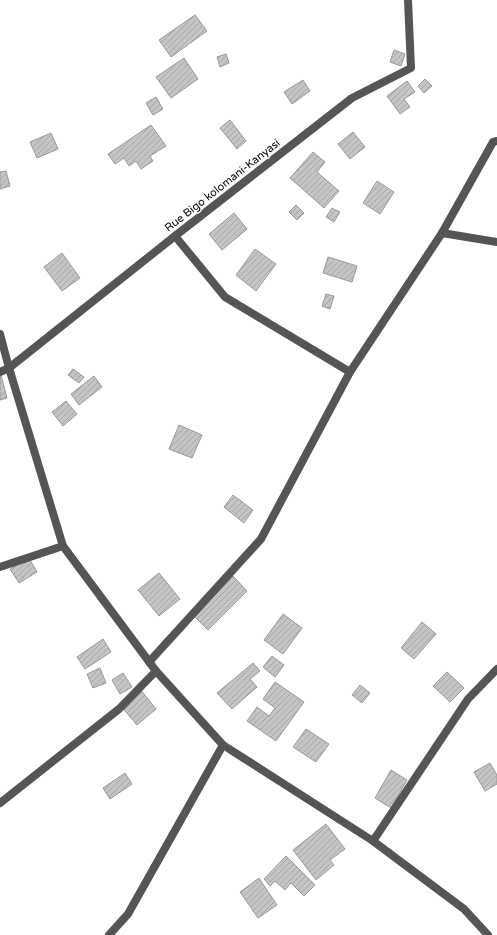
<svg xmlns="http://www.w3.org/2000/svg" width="497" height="935" font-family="'Varela Round',sans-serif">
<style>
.building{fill:url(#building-hatch);stroke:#999}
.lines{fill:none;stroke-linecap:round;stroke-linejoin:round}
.service{stroke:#555;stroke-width:8}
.minor{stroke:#555;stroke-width:8}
.labels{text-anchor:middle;stroke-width:3;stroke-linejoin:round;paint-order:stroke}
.street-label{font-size:11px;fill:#000;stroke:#fff}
</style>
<defs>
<pattern id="building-hatch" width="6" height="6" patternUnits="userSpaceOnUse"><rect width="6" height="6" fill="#c4c4c4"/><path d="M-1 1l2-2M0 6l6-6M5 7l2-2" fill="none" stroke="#a7a7a7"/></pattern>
</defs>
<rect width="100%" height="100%" fill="#fff"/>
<!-- building -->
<g class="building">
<polygon points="195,15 207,31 171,57 159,40"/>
<polygon points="394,50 405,54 401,66 390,62"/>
<polygon points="226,54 229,63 220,67 217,57"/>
<polygon points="184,58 198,79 171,98 156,77"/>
<polygon points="425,79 432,86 424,93 418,86"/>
<polygon points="303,80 310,91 292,104 284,92"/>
<polygon points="407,81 415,92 404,99 410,107 400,114 387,96"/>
<polygon points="156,97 163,109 153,115 146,103"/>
<polygon points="230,120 246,141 237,149 220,128"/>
<polygon points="151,125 166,146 150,156 153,161 141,169 136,161 129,166 124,158 115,164 108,154"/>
<polygon points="353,132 365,147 350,159 338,144"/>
<polygon points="51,133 58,149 37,158 30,142"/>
<polygon points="313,152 325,162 317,172 339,191 324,208 290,178"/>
<polygon points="6,171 10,186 0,189 0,172"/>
<polygon points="377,181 394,192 380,214 363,203"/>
<polygon points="296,205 304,213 297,220 289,212"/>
<polygon points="332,208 340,212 334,222 326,217"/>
<polygon points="234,213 247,229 222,250 209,234"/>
<polygon points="255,249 276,264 256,291 236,275"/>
<polygon points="62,253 80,278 62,291 44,267"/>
<polygon points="328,257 357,266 352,282 323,273"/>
<polygon points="326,294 334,296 330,309 322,306"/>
<polygon points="73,369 84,377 79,383 68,375"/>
<polygon points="0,375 1,375 7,398 0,400"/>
<polygon points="94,376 102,387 79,405 71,394"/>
<polygon points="66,401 77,414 63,426 52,412"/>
<polygon points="179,425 202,435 192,458 169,449"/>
<polygon points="233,495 253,510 244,523 224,507"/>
<polygon points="29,558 37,572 19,583 10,569"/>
<polygon points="159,573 180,599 159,616 138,590"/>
<polygon points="233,576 247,591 208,630 194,616"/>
<polygon points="283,614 302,628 283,654 264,640"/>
<polygon points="422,622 436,634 414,659 401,648"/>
<polygon points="103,639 111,652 85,669 77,657"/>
<polygon points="272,656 284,665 275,677 263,667"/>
<polygon points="253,663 260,671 250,679 257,687 232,709 217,693"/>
<polygon points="100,668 106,683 93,688 87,674"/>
<polygon points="447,672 464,688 450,702 433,686"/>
<polygon points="123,673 132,687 120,694 112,680"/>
<polygon points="275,682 304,702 276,741 247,721 257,707 269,716 275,708 263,699"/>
<polygon points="360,685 370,693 362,703 352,695"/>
<polygon points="140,689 156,709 137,725 121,706"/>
<polygon points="306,729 329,744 316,762 293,747"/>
<polygon points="490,763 497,775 497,784 485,791 474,772"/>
<polygon points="391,770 407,780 391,808 375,798"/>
<polygon points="125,773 132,784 110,799 103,788"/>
<polygon points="326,824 345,849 330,860 334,865 316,880 293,850"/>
<polygon points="286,856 315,885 304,896 291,883 285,890 275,881 270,886 264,879"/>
<polygon points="259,878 277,905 258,918 240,892"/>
</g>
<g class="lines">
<!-- service -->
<g class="service">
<polyline points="442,233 497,242"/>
<polyline points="175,236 225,297 350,372"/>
<polyline points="0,567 63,546"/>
<polyline points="0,803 119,709 156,671"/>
<polyline points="373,841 468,699 497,669"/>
<polyline points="109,935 128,914 223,745"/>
</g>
<!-- minor -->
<g class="minor">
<polyline points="0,334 9,368 63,546 156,671 223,745 373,841 464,909 488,935"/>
<polyline points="0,372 9,368 175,236 352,98 411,68 408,0"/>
<polyline points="149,662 261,539 350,372 442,233 493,142 497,141"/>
</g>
</g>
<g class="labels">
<!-- street labels -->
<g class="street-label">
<text transform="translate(222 185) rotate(-38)" y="4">Rue Bigo kolomani-Kanyasi</text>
</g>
</g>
</svg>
